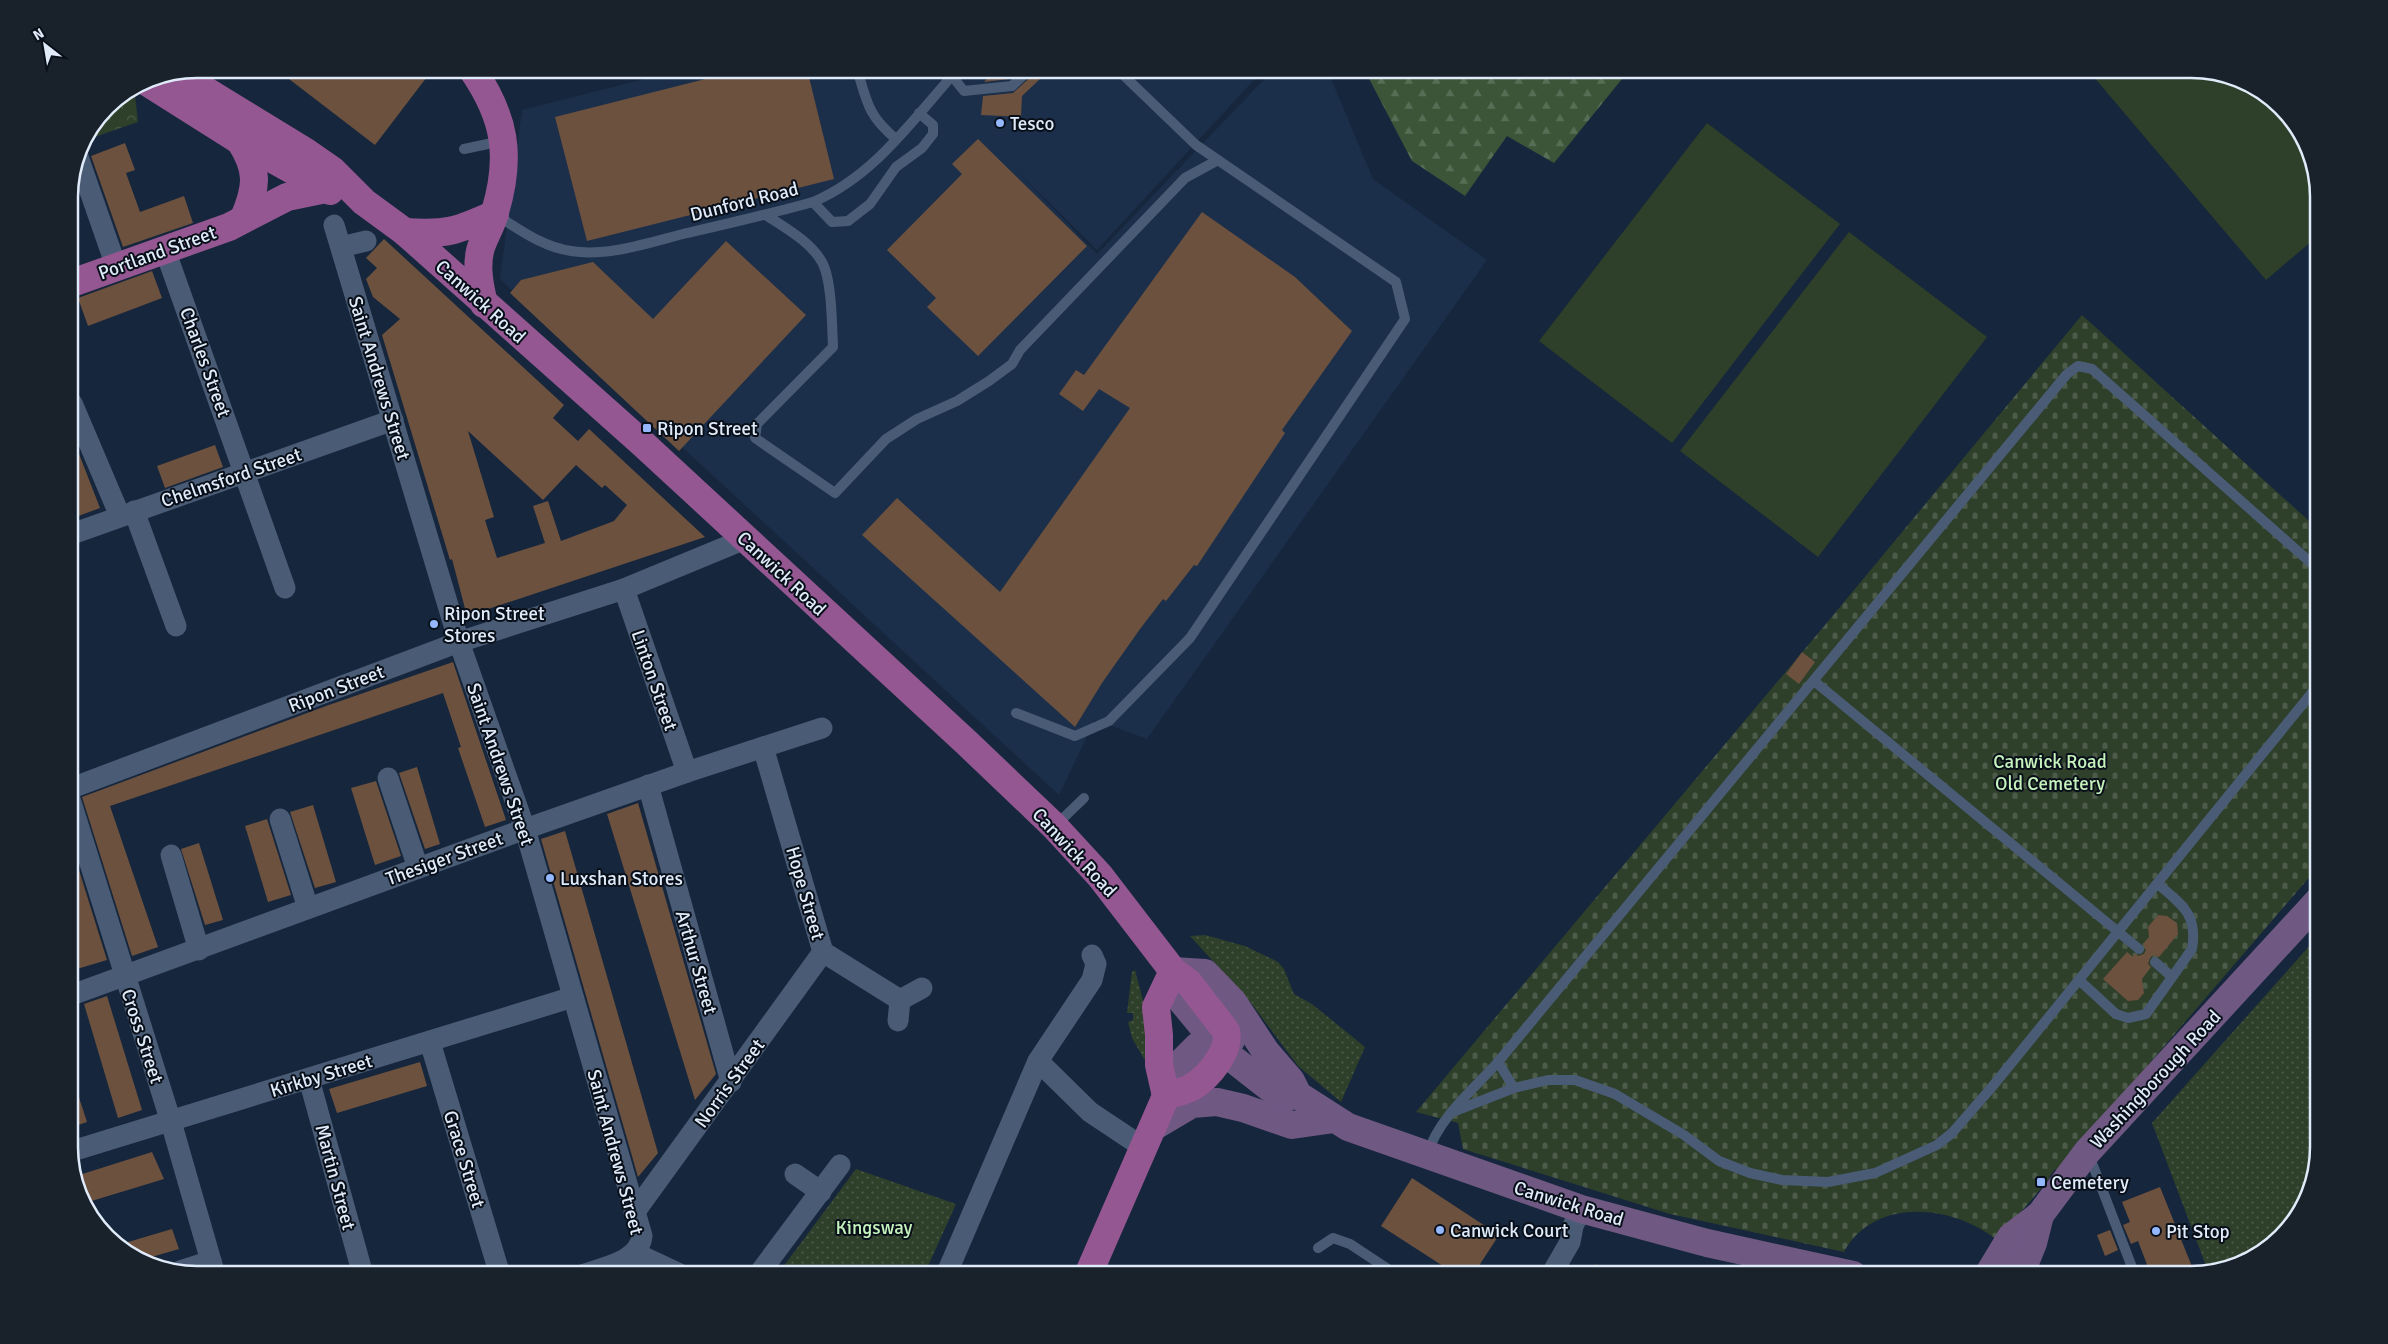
<svg xmlns="http://www.w3.org/2000/svg" width="2388" height="1344" font-family="Signika,sans-serif">
<style>
.built{fill:#1b2f4a}
.grass{fill:url(#grass-dots)}
.forest{fill:url(#forest-firs)}
.cemetery{fill:url(#cemetery-stones)}
.park{fill:url(#park-crowns)}
.pitch{fill:#2e3f2a}
.building{fill:#6c513e;fill-rule:evenodd}
.lines{fill:none;stroke-linecap:round;stroke-linejoin:round}
.lane{stroke:#4a5c75;stroke-width:10}
.street{stroke:#4a5c75;stroke-width:21}
.secondary{stroke:#6f5983;stroke-width:28}
.primary{stroke:#945791;stroke-width:28}
.poi-dot{fill:#94b7fd;stroke:#080f19;stroke-width:2}
.labels{text-anchor:middle;stroke-width:4;stroke-linejoin:round;paint-order:stroke}
.poi-label{font-size:19px;fill:#e0ebfa;stroke:#080f19;text-anchor:start}
.street-label{font-size:19px;fill:#e0ebfa;stroke:#080f19}
.park-label{font-size:19px;fill:#c6f2bc;stroke:#080f19}
.rim{fill:none;stroke:#e0ebfa;stroke-width:2.5}
</style>
<defs>
<pattern id="grass-dots" width="8" height="8" patternUnits="userSpaceOnUse" patternTransform="scale(1.25)"><rect width="8" height="8" fill="#2e3f2a"/><path d="M2 2h.1M6 6h.1" fill="none" stroke="#4c5b4a" stroke-width="1.8" stroke-linecap="round"/></pattern>
<pattern id="forest-firs" width="22" height="20" patternUnits="userSpaceOnUse" patternTransform="scale(1.25)"><rect width="22" height="20" fill="#3c5437"/><path d="M5 1l3.5 6h-7zM16 11l3.5 6h-7z" fill="#586d55"/></pattern>
<pattern id="cemetery-stones" width="16" height="16" patternUnits="userSpaceOnUse" patternTransform="scale(1.25)"><rect width="16" height="16" fill="#2e3f2a"/><path d="M2 7V4a2 2 0 0 1 4 0v3zM10 15v-3a2 2 0 0 1 4 0v3z" fill="#4c5b4a"/></pattern>
<pattern id="park-crowns" width="20" height="18" patternUnits="userSpaceOnUse" patternTransform="scale(1.25)"><rect width="20" height="18" fill="#2e3f2a"/><path d="M2 6a3 3 0 1 1 6 0M12 15a3 3 0 1 1 6 0" fill="none" stroke="#4c5b4a"/></pattern>
</defs>
<rect width="100%" height="100%" fill="#16263c"/>
<!-- built -->
<polygon class="built" points="684,69 1264,69 1097,250 1012,166 1097,254 1274,69 1327,69 1373,179 1487,260 1147,739 1095,720 1059,795 500,279 522,110"/>
<!-- grass -->
<g class="grass">
<polygon points="1205,935 1245,946 1278,962 1284,969 1294,994 1312,1004 1365,1047 1341,1102 1298,1066 1251,1003 1190,936"/>
<polygon points="2319,935 2319,1148 2302,1211 2256,1258 2208,1271 2152,1123"/>
<polygon points="1135,970 1146,1012 1147,1060 1144,1059 1132,1038 1128,1022 1133,1020 1133,1013 1127,1013 1132,972"/>
<polygon points="856,1169 956,1204 924,1275 777,1275"/>
</g>
<!-- forest -->
<polygon class="forest" points="1364,69 1630,69 1554,163 1507,136 1465,196 1412,161"/>
<!-- cemetery -->
<path class="cemetery" d="M2082,315L2319,530V866L2057,1171L2055,1169L2049,1177L2050,1178L1997,1240C1953,1205 1875,1196 1844,1252L1670,1214L1463,1149L1458,1123L1416,1112L1825,625Z"/>
<!-- park -->
<g class="park">
<polygon points="134,87 138,122 83,141 106,106"/>
<polygon points="1595,1264 1628,1275 1588,1275"/>
</g>
<!-- pitch -->
<g class="pitch">
<polygon points="2087,69 2192,69 2255,86 2298,126 2319,188 2319,235 2266,280"/>
<polygon points="1707,123 1840,224 1672,443 1539,341"/>
<polygon points="1849,232 1987,337 1818,557 1680,451"/>
</g>
<!-- building -->
<g class="building">
<polygon points="276,69 433,69 375,145"/>
<polygon points="745,69 807,69 834,179 587,241 555,117"/>
<polygon points="996,69 1020,69 1009,79 984,82"/>
<polygon points="1036,72 1041,78 1022,96 1021,117 981,115 983,96 1013,93"/>
<polygon points="978,139 1087,246 978,356 927,307 936,298 887,250 962,174 952,164"/>
<polygon points="125,143 135,170 126,173 140,212 184,196 193,223 123,247 91,156"/>
<polygon points="1202,212 1295,277 1352,331 1282,430 1285,433 1197,566 1194,565 1166,601 1163,599 1140,629 1102,683 1075,727 862,535 897,498 1000,592 1130,408 1099,389 1083,411 1059,394 1076,370 1084,375"/>
<path d="M384,239L564,405L553,418L578,441L589,429L705,537L467,616L452,559L450,560L382,335L400,319L373,297L366,279L377,268L366,258ZM468,431L543,500L576,465L602,488L605,485L627,505L614,521L561,541L548,501L533,506L545,543L497,558L485,520L494,517Z"/>
<polygon points="726,241 806,315 679,451 510,293 521,280 593,262 653,319"/>
<polygon points="152,271 162,298 88,326 78,298"/>
<polygon points="69,428 100,508 73,518 69,506"/>
<polygon points="215,445 223,467 165,488 157,466"/>
<polygon points="1802,652 1815,662 1799,684 1786,674"/>
<polygon points="453,662 506,820 485,827 458,748 461,747 443,693 110,806 158,947 132,956 82,797 326,706"/>
<polygon points="417,767 440,844 425,849 399,773"/>
<polygon points="376,781 401,856 375,865 351,788"/>
<polygon points="638,803 716,1074 695,1100 607,814"/>
<polygon points="313,805 336,882 315,888 290,812"/>
<polygon points="267,819 291,895 268,902 245,826"/>
<polygon points="565,831 658,1153 638,1177 541,839"/>
<polygon points="69,838 107,960 77,969 69,943"/>
<polygon points="199,843 223,920 205,925 181,849"/>
<polygon points="2158,915 2167,916 2177,923 2178,934 2159,957 2153,955 2150,958 2148,964 2151,967 2142,979 2144,993 2138,1000 2128,1001 2103,979 2127,952 2133,957 2135,954 2138,956 2144,954 2146,950 2143,944 2149,937 2148,927"/>
<polygon points="107,996 142,1110 118,1118 84,1004"/>
<polygon points="420,1062 427,1086 337,1113 329,1089"/>
<polygon points="72,1076 87,1122 69,1128 69,1077"/>
<polygon points="152,1152 164,1179 85,1203 76,1176"/>
<polygon points="1412,1178 1499,1235 1473,1275 1457,1275 1381,1226"/>
<polygon points="2160,1187 2195,1274 2151,1275 2138,1241 2131,1244 2123,1225 2130,1222 2122,1202"/>
<polygon points="172,1229 179,1249 141,1260 133,1258 118,1245"/>
<polygon points="2110,1230 2118,1250 2105,1256 2097,1235"/>
</g>
<g class="lines">
<!-- lane -->
<g class="lane">
<path d="M857,69C867,102 868,116 896,139"/>
<polyline points="952,76 964,91 1012,86 1030,69"/>
<polyline points="464,149 502,141"/>
<polyline points="813,202 832,222 848,221 870,204 896,167 922,148 933,134 933,125 919,113"/>
<path d="M496,215C519,229 542,247 571,251C607,257 648,243 683,234C726,224 770,214 813,202C875,176 914,118 958,69"/>
<path d="M766,215C785,228 810,241 822,262C832,280 832,326 833,347L757,424L755,438L835,493L886,439L917,419L957,401L989,381L1012,364L1020,350L1185,178L1218,160"/>
<polyline points="1814,681 2139,949"/>
<polyline points="1016,713 1075,736 1109,721 1190,638 1405,319 1396,282 1196,145 1117,69"/>
<polyline points="1055,826 1084,798"/>
<polyline points="2155,962 2172,977"/>
<path d="M2079,980L2116,1014L2128,1018L2146,1014L2192,949C2198,914 2182,905 2158,884"/>
<polyline points="1498,1062 1514,1088"/>
<polyline points="1455,1111 1514,1088 1548,1080 1575,1080 1615,1094 1684,1135 1719,1161 1750,1173 1782,1180 1828,1182 1875,1173 1937,1145 1952,1133 1992,1087 2319,684"/>
<path d="M1427,1155C1439,1117 1472,1091 1498,1062L2067,374L2078,366L2092,369L2319,570"/>
<polyline points="2089,1155 2135,1275"/>
<polyline points="1318,1248 1333,1238 1350,1244 1397,1275"/>
</g>
<!-- street -->
<g class="street">
<polyline points="77,154 116,266"/>
<path d="M334,225L459,642L525,829L642,1236C639,1262 603,1267 582,1275"/>
<polyline points="341,247 366,241"/>
<polyline points="165,250 285,588"/>
<polyline points="72,403 120,516"/>
<polyline points="134,511 176,626"/>
<polyline points="69,535 393,420"/>
<polyline points="624,589 687,772"/>
<polyline points="763,747 823,952 900,1000 898,1021"/>
<polyline points="388,778 418,868"/>
<polyline points="648,785 731,1082"/>
<polyline points="69,789 459,642 624,589 745,539"/>
<polyline points="69,796 171,1122 215,1275"/>
<polyline points="280,819 308,908"/>
<polyline points="171,855 199,950"/>
<polyline points="69,996 525,829 687,772 822,728"/>
<polyline points="900,1000 922,988"/>
<polyline points="430,1042 500,1275"/>
<polyline points="1038,1061 1090,1112 1144,1148"/>
<polyline points="309,1079 363,1275"/>
<polyline points="69,1152 573,997"/>
<polyline points="795,1174 821,1192"/>
<polyline points="634,1213 823,952"/>
<polyline points="635,1253 682,1275"/>
<polyline points="180,1271 211,1261"/>
<polyline points="758,1275 840,1165"/>
<polyline points="946,1275 1038,1061 1092,980 1096,964 1092,955"/>
<polyline points="1551,1275 1570,1242 1573,1226 1581,1209"/>
</g>
<!-- secondary -->
<g class="secondary">
<polyline points="1298,1095 1285,1097 1270,1088 1224,1052 1176,994 1173,971 1205,973 1233,1002 1266,1052 1291,1081 1298,1095 1348,1127 1581,1209 1707,1243 1853,1275"/>
<polyline points="1166,1096 1172,1072 1198,1046 1206,1042 1231,1040"/>
<polyline points="1153,1127 1192,1104 1217,1102 1243,1108 1292,1125 1334,1119"/>
<polyline points="1988,1275 2011,1237 2040,1215"/>
<polyline points="2020,1275 2033,1243 2040,1215 2087,1152 2319,900"/>
</g>
<!-- primary -->
<g class="primary">
<path d="M472,69C505,117 512,155 495,212C492,226 483,238 480,251C476,269 480,287 484,304"/>
<path d="M177,73L306,152L332,170L364,202L405,232L642,443L967,743L1054,826L1100,876L1173,971L1189,983L1226,1031C1231,1050 1209,1077 1192,1087C1185,1091 1174,1093 1166,1096"/>
<polyline points="145,81 240,141 330,191"/>
<path d="M240,141C259,170 257,187 244,218"/>
<path d="M405,232C447,235 457,231 495,214"/>
<polyline points="69,284 229,227 287,197 326,189"/>
<polyline points="1166,1096 1159,1065 1159,1035 1156,1007 1173,971"/>
<polyline points="1088,1275 1166,1096"/>
</g>
</g>
<!-- markers -->
<g class="poi-dot">
<circle cx="1000" cy="123" r="5"/>
<rect x="642" y="423" width="10" height="10" rx="2.5"/>
<circle cx="434" cy="624" r="5"/>
<circle cx="550" cy="878" r="5"/>
<rect x="2036" y="1177" width="10" height="10" rx="2.5"/>
<circle cx="1440" cy="1230" r="5"/>
<circle cx="2156" cy="1231" r="5"/>
</g>
<g class="labels">
<!-- poi labels -->
<g class="poi-label">
<text x="1010" y="130">Tesco</text>
<text x="657" y="435">Ripon Street</text>
<text x="444" y="620">Ripon Street<tspan x="444" dy="22">Stores</tspan></text>
<text x="560" y="885">Luxshan Stores</text>
<text x="2051" y="1189">Cemetery</text>
<text x="1450" y="1237">Canwick Court</text>
<text x="2166" y="1238">Pit Stop</text>
</g>
<!-- street labels -->
<g class="street-label">
<text transform="translate(744 201) rotate(-14)" y="7">Dunford Road</text>
<text transform="translate(157 252) rotate(-20)" y="7">Portland Street</text>
<text transform="translate(481 301) rotate(42)" y="7">Canwick Road</text>
<text transform="translate(206 362) rotate(70)" y="7">Charles Street</text>
<text transform="translate(380 378) rotate(73)" y="7">Saint Andrews Street</text>
<text transform="translate(231 477) rotate(-19)" y="7">Chelmsford Street</text>
<text transform="translate(782 573) rotate(43)" y="7">Canwick Road</text>
<text transform="translate(655 680) rotate(71)" y="7">Linton Street</text>
<text transform="translate(336 688) rotate(-21)" y="7">Ripon Street</text>
<text transform="translate(501 764) rotate(71)" y="7">Saint Andrews Street</text>
<text transform="translate(1075 852) rotate(47)" y="7">Canwick Road</text>
<text transform="translate(444 858) rotate(-20)" y="7">Thesiger Street</text>
<text transform="translate(806 893) rotate(74)" y="7">Hope Street</text>
<text transform="translate(697 962) rotate(74)" y="7">Arthur Street</text>
<text transform="translate(143 1036) rotate(72)" y="7">Cross Street</text>
<text transform="translate(321 1075) rotate(-17)" y="7">Kirkby Street</text>
<text transform="translate(2155 1079) rotate(-47)" y="7">Washingborough Road</text>
<text transform="translate(729 1083) rotate(-54)" y="7">Norris Street</text>
<text transform="translate(616 1152) rotate(75)" y="7">Saint Andrews Street</text>
<text transform="translate(465 1159) rotate(73)" y="7">Grace Street</text>
<text transform="translate(336 1177) rotate(75)" y="7">Martin Street</text>
<text transform="translate(1569 1203) rotate(17)" y="7">Canwick Road</text>
</g>
<!-- park labels -->
<g class="park-label">
<text x="2050" y="768">Canwick Road<tspan x="2050" dy="22">Old Cemetery</tspan></text>
<text x="874" y="1234">Kingsway</text>
</g>
</g>
<!-- crop -->
<path d="M0 0H2388V1344H0ZM197 78H2191A119 119 0 0 1 2310 197V1147A119 119 0 0 1 2191 1266H197A119 119 0 0 1 78 1147V197A119 119 0 0 1 197 78Z" fill="#19212b" fill-rule="evenodd"/>
<path class="rim" d="M197 78H2191A119 119 0 0 1 2310 197V1147A119 119 0 0 1 2191 1266H197A119 119 0 0 1 78 1147V197A119 119 0 0 1 197 78Z"/>
<!-- north arrow -->
<g transform="translate(45 45) rotate(329)" stroke="#080f19" stroke-width="4" paint-order="stroke">
<path d="M0-4L9 19L0 12L-9 19Z" fill="#e0ebfa"/>
<text y="-8" font-size="14" font-weight="bold" text-anchor="middle" fill="#e0ebfa">N</text>
</g>
</svg>
